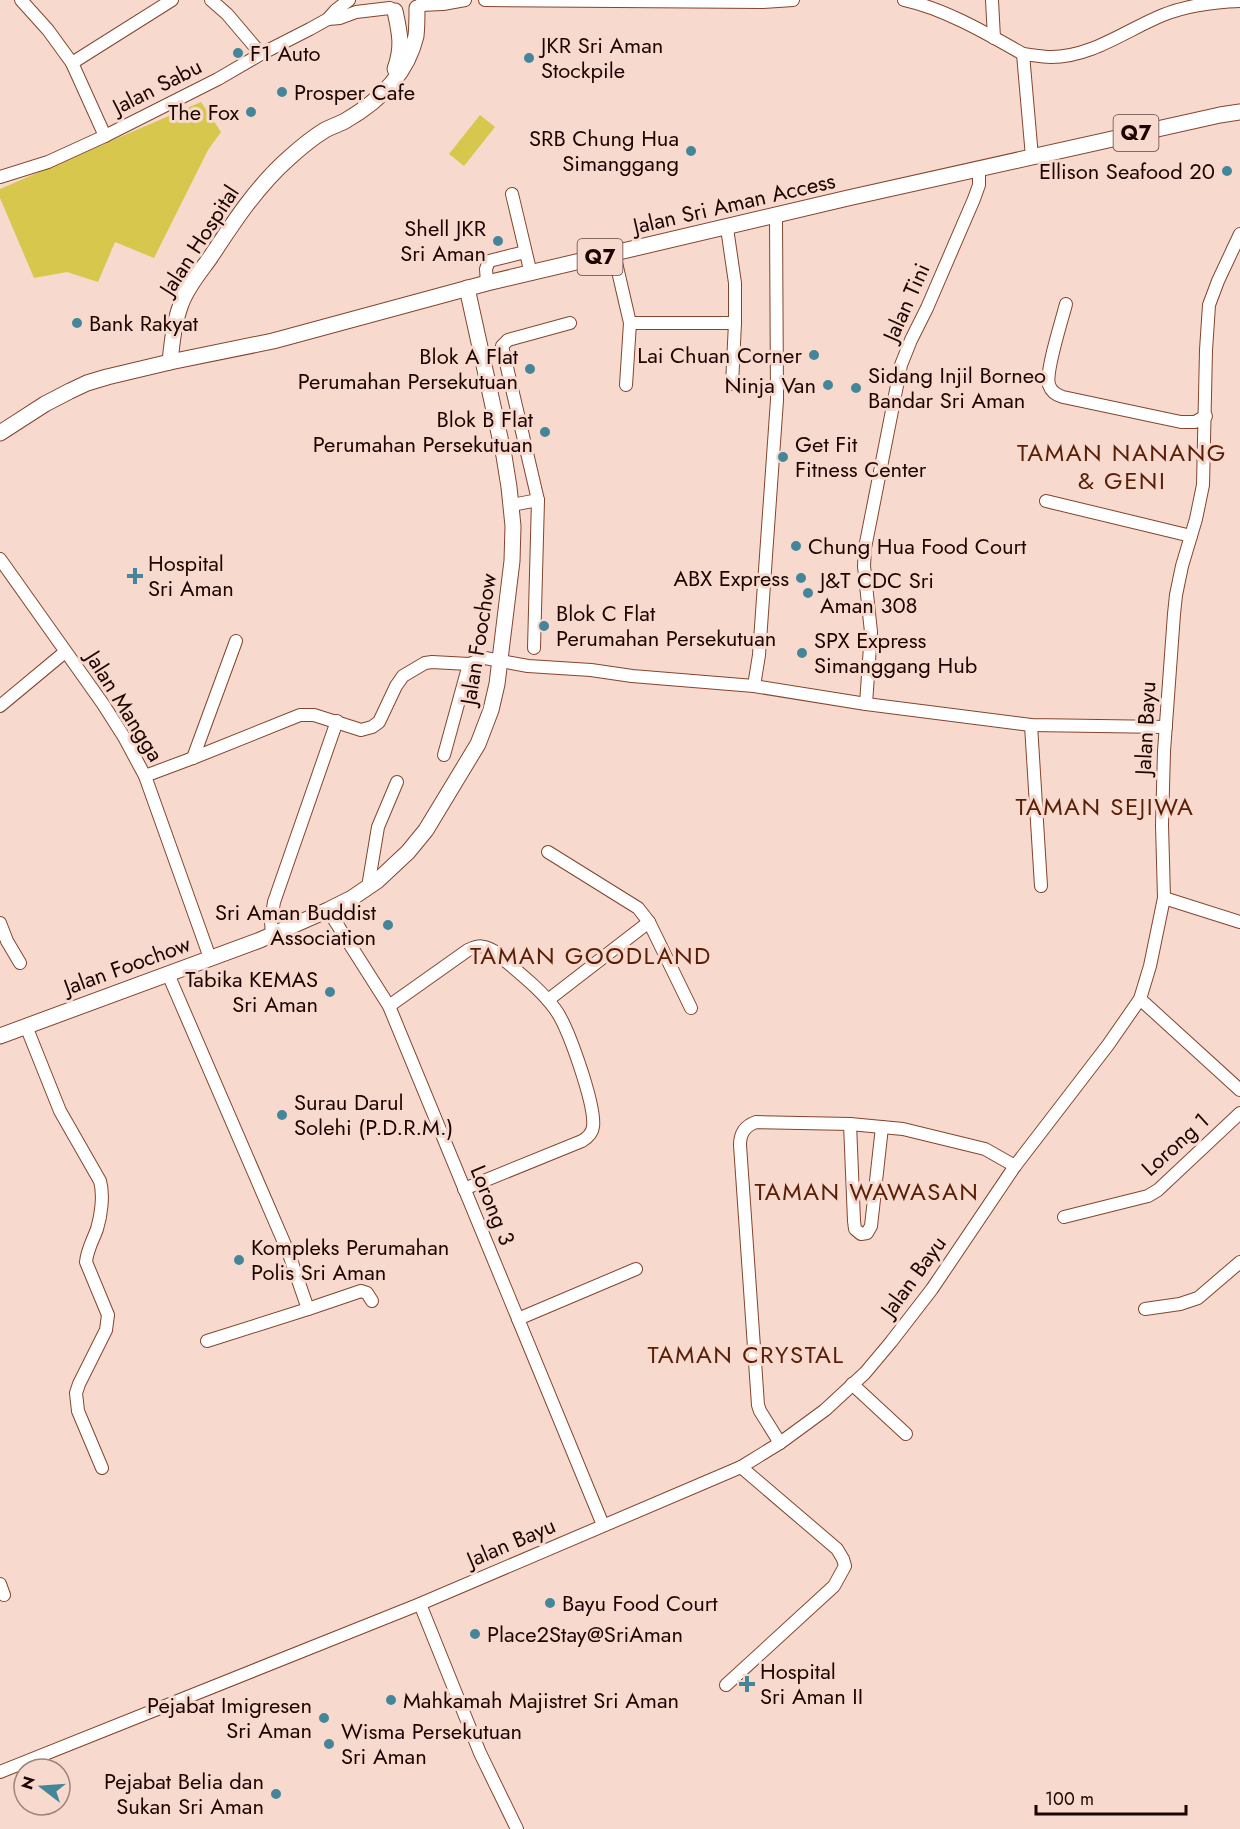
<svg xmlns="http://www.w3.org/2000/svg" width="1240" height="1829" font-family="Jost,sans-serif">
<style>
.green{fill:#d8c74d}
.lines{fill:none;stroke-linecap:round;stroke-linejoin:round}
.minor-casing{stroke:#83452e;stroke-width:14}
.major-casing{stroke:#83452e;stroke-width:17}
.minor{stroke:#fff;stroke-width:12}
.major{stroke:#fff;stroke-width:15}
.poi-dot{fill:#458599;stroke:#f7d9ce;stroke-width:2}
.labels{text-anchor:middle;stroke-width:6;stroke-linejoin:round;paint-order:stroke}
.shield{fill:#f7d9ce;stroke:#5e453e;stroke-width:1.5}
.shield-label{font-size:21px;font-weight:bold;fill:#1c0500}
.poi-label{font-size:22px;fill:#1c0500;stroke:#f7d9ce;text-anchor:start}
.street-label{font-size:22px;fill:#1c0500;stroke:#f7d9ce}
.neighbourhood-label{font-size:24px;letter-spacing:1.5px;fill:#591f06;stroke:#f7d9ce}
</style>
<rect width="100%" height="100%" fill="#f7d9ce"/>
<!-- green -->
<g class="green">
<polygon points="201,102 221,132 208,150 154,258 115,242 98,282 67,272 34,278 0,198 0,189"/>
<polygon points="480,115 495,127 464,166 449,154"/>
</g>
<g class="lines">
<!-- minor casing -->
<g class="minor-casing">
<g id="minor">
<polyline points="21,0 48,30 72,63 105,136"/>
<polyline points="211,0 227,14 261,54"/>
<polyline points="485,0 763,2 793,0"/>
<path d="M904,0C945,9 986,33 1023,54"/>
<polyline points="992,0 994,38"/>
<polyline points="420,5 443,4 465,0"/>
<polyline points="328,19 340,18 356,12 390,8"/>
<polyline points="72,63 172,0"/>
<path d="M1032,157L1023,54C1032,55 1042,57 1051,57C1092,57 1126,30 1163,15C1188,5 1213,2 1240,1"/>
<polyline points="0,177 48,162 105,136 218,79 261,54 310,29 328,19 336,10 349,0"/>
<polyline points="512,194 531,274"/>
<polyline points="727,228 735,283 735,323 732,384"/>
<polyline points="614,254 630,323 626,385"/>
<polyline points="487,283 486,269 489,261 525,252"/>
<path d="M1066,304C1062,320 1045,372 1049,385C1051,391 1056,395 1063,397L1181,422H1195L1206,416"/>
<polyline points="630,323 735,323"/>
<polyline points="1046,501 1191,536"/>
<polyline points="512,505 538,500"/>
<polyline points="0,559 103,704 124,737 145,776 210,958"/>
<polyline points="534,648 538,500 502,346 508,340 570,323"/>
<polyline points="754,686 759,655 777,400 776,216"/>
<polyline points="866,704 871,632 864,566 865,548 901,365 911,340 927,308 974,199 979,185 979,169"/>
<polyline points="0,706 65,652"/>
<polyline points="1031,725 1041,886"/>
<polyline points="444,755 469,664"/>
<polyline points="193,758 236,641"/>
<polyline points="145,776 193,758 300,715 314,715 361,730 372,727 379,722 396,686 403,676 425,663 432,662 469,664 485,658 528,666 591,670 632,676 754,686 866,704 1031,725 1166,727"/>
<polyline points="548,852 638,908 649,922 691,1008"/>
<polyline points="368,887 378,827 397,782"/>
<polyline points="1164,898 1240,922"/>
<polyline points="328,910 389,1006 603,1525"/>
<polyline points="0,923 7,941 20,963"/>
<polyline points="272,935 271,921 274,902 337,721"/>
<polyline points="168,974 289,1254 308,1309 207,1341"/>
<polyline points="1140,999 1240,1090"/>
<polyline points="548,1000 649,922"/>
<path d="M389,1006L468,950C479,945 484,945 494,951C514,969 539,987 555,1009C568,1026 596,1106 593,1127C592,1134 587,1138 582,1141L464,1189"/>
<path d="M26,1026L60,1111L100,1181C104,1195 101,1216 97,1229C93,1240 87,1250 86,1262L108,1315L106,1330L79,1384L76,1393L78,1411L102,1468"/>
<polyline points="850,1124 854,1221 855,1229 861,1234 867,1233 871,1226 882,1127"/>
<polyline points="1064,1217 1148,1196 1158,1190 1240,1113"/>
<polyline points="308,1309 361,1291 367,1293 372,1301"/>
<polyline points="1145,1309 1180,1304 1198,1298 1240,1262"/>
<polyline points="518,1319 636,1269"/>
<polyline points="852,1384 906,1434"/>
<path d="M780,1443L760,1411L758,1405L740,1145C740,1133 745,1126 756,1122L850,1124L903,1129L985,1149L1015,1166"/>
<polyline points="0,1584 4,1595"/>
<polyline points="420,1604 480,1753 517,1829"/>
<polyline points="726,1685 834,1586 845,1566 843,1559 837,1549 741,1467"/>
<polyline points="0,1772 420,1604 741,1467 780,1443 825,1410 865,1373 891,1342 932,1289 1015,1166 1108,1045 1140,999 1150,966 1164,898 1162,825 1164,751 1174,614 1176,595 1182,566 1196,519 1203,485 1206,350 1209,305 1218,281 1240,234"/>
</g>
</g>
<!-- major casing -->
<g class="major-casing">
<g id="major">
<path d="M395,69C403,47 400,34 395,11"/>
<path d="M170,362C172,342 174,323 181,304C187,287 200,272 210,258C233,223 257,186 289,158C300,148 312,138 325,130C331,127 339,124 345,121C378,102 407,74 416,36C417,27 417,17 417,8"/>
<polyline points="0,433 45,404 70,391 87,383 107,377 170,362 273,341 487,283 848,198 1220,115 1240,112"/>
<polyline points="0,1036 260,940 328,910 352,898 377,881 408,852 426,830 478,744 491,710 497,684 512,561 513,526 509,487 504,456 467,288"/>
</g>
</g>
<!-- minor -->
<use href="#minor" class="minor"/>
<!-- major -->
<use href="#major" class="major"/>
</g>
<!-- markers -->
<g class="poi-dot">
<circle cx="238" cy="53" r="6"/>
<circle cx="529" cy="58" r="6"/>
<circle cx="282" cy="92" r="6"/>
<circle cx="251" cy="112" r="6"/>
<circle cx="691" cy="151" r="6"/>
<circle cx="1227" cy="171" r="6"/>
<circle cx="498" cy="241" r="6"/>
<circle cx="77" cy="323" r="6"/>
<circle cx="814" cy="355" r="6"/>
<circle cx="530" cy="369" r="6"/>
<circle cx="828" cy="385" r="6"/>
<circle cx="856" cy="388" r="6"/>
<circle cx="545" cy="432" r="6"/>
<circle cx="783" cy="457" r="6"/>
<circle cx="796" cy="546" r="6"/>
<path d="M132 567h6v6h6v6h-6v6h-6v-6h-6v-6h6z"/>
<circle cx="801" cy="578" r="6"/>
<circle cx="808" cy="593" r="6"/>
<circle cx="544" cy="626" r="6"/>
<circle cx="802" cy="653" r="6"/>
<circle cx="388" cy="925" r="6"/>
<circle cx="330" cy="992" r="6"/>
<circle cx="282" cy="1115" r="6"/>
<circle cx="239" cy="1260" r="6"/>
<circle cx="550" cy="1603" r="6"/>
<circle cx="475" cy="1634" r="6"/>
<path d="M744 1675h6v6h6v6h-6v6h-6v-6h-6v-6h6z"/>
<circle cx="391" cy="1700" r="6"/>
<circle cx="324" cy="1718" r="6"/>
<circle cx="329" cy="1744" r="6"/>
<circle cx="276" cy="1794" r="6"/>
</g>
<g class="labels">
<!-- shield labels -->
<g class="shield">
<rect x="1113.5" y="115" width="45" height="36" rx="4.5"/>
<rect x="577.5" y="239" width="45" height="36" rx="4.5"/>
</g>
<g class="shield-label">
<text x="1136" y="140">Q7</text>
<text x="600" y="264">Q7</text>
</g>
<!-- poi labels -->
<g class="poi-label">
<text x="541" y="53">JKR Sri Aman<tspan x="541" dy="25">Stockpile</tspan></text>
<text x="250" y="61">F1 Auto</text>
<text x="294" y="100">Prosper Cafe</text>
<text x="239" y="120" text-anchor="end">The Fox</text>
<text x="679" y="146" text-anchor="end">SRB Chung Hua<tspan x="679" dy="25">Simanggang</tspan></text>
<text x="1215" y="179" text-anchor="end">Ellison Seafood 20</text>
<text x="486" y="236" text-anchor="end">Shell JKR<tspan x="486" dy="25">Sri Aman</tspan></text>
<text x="89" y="331">Bank Rakyat</text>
<text x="802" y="363" text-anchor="end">Lai Chuan Corner</text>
<text x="518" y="364" text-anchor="end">Blok A Flat<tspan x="518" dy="25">Perumahan Persekutuan</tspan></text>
<text x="868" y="383">Sidang Injil Borneo<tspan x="868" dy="25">Bandar Sri Aman</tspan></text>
<text x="816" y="393" text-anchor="end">Ninja Van</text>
<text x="533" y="427" text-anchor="end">Blok B Flat<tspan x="533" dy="25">Perumahan Persekutuan</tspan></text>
<text x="795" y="452">Get Fit<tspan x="795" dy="25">Fitness Center</tspan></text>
<text x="808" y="554">Chung Hua Food Court</text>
<text x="148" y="571">Hospital<tspan x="148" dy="25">Sri Aman</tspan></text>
<text x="789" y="586" text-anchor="end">ABX Express</text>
<text x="820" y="588">J&amp;T CDC Sri<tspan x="820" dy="25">Aman 308</tspan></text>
<text x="556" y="621">Blok C Flat<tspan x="556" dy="25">Perumahan Persekutuan</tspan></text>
<text x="814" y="648">SPX Express<tspan x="814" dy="25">Simanggang Hub</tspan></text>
<text x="376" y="920" text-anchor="end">Sri Aman Buddist<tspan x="376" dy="25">Association</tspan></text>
<text x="318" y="987" text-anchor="end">Tabika KEMAS<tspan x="318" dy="25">Sri Aman</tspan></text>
<text x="294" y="1110">Surau Darul<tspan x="294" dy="25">Solehi (P.D.R.M.)</tspan></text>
<text x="251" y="1255">Kompleks Perumahan<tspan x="251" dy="25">Polis Sri Aman</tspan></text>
<text x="562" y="1611">Bayu Food Court</text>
<text x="487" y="1642">Place2Stay@SriAman</text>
<text x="760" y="1679">Hospital<tspan x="760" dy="25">Sri Aman II</tspan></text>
<text x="403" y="1708">Mahkamah Majistret Sri Aman</text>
<text x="312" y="1713" text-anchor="end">Pejabat Imigresen<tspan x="312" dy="25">Sri Aman</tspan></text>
<text x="341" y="1739">Wisma Persekutuan<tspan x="341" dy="25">Sri Aman</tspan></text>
<text x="264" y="1789" text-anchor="end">Pejabat Belia dan<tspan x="264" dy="25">Sukan Sri Aman</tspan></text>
</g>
<!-- street labels -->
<g class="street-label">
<text transform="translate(157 86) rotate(-27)" y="8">Jalan Sabu</text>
<text transform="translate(734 203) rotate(-13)" y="8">Jalan Sri Aman Access</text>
<text transform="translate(199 240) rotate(-57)" y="8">Jalan Hospital</text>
<text transform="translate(906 302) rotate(-66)" y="8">Jalan Tini</text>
<text transform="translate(478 639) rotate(-81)" y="8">Jalan Foochow</text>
<text transform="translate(125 706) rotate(58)" y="8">Jalan Mangga</text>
<text transform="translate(1145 728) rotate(-87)" y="8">Jalan Bayu</text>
<text transform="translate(127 965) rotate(-20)" y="8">Jalan Foochow</text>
<text transform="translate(1175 1144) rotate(-42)" y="8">Lorong 1</text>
<text transform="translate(493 1205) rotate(68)" y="8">Lorong 3</text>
<text transform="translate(913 1276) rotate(-54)" y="8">Jalan Bayu</text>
<text transform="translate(511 1542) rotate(-23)" y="8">Jalan Bayu</text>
</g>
<!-- neighbourhood labels -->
<g class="neighbourhood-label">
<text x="1122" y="461">TAMAN NANANG<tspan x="1122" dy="28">&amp; GENI</tspan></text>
<text x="1105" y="815">TAMAN SEJIWA</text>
<text x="591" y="964">TAMAN GOODLAND</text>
<text x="867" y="1200">TAMAN WAWASAN</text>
<text x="746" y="1363">TAMAN CRYSTAL</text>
</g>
</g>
<!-- north arrow -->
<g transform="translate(42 1787) rotate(287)"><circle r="28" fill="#f7d9ce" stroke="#9f847c" stroke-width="1.5"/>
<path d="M0-4.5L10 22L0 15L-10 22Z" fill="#458599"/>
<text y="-9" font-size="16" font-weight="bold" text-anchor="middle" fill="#1c0500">N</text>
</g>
<!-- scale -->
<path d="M1036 1805v9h150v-9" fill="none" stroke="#1c0500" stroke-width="3"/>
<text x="1045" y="1805" font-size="18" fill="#1c0500" stroke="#f7d9ce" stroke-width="4.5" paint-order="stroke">100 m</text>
</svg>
